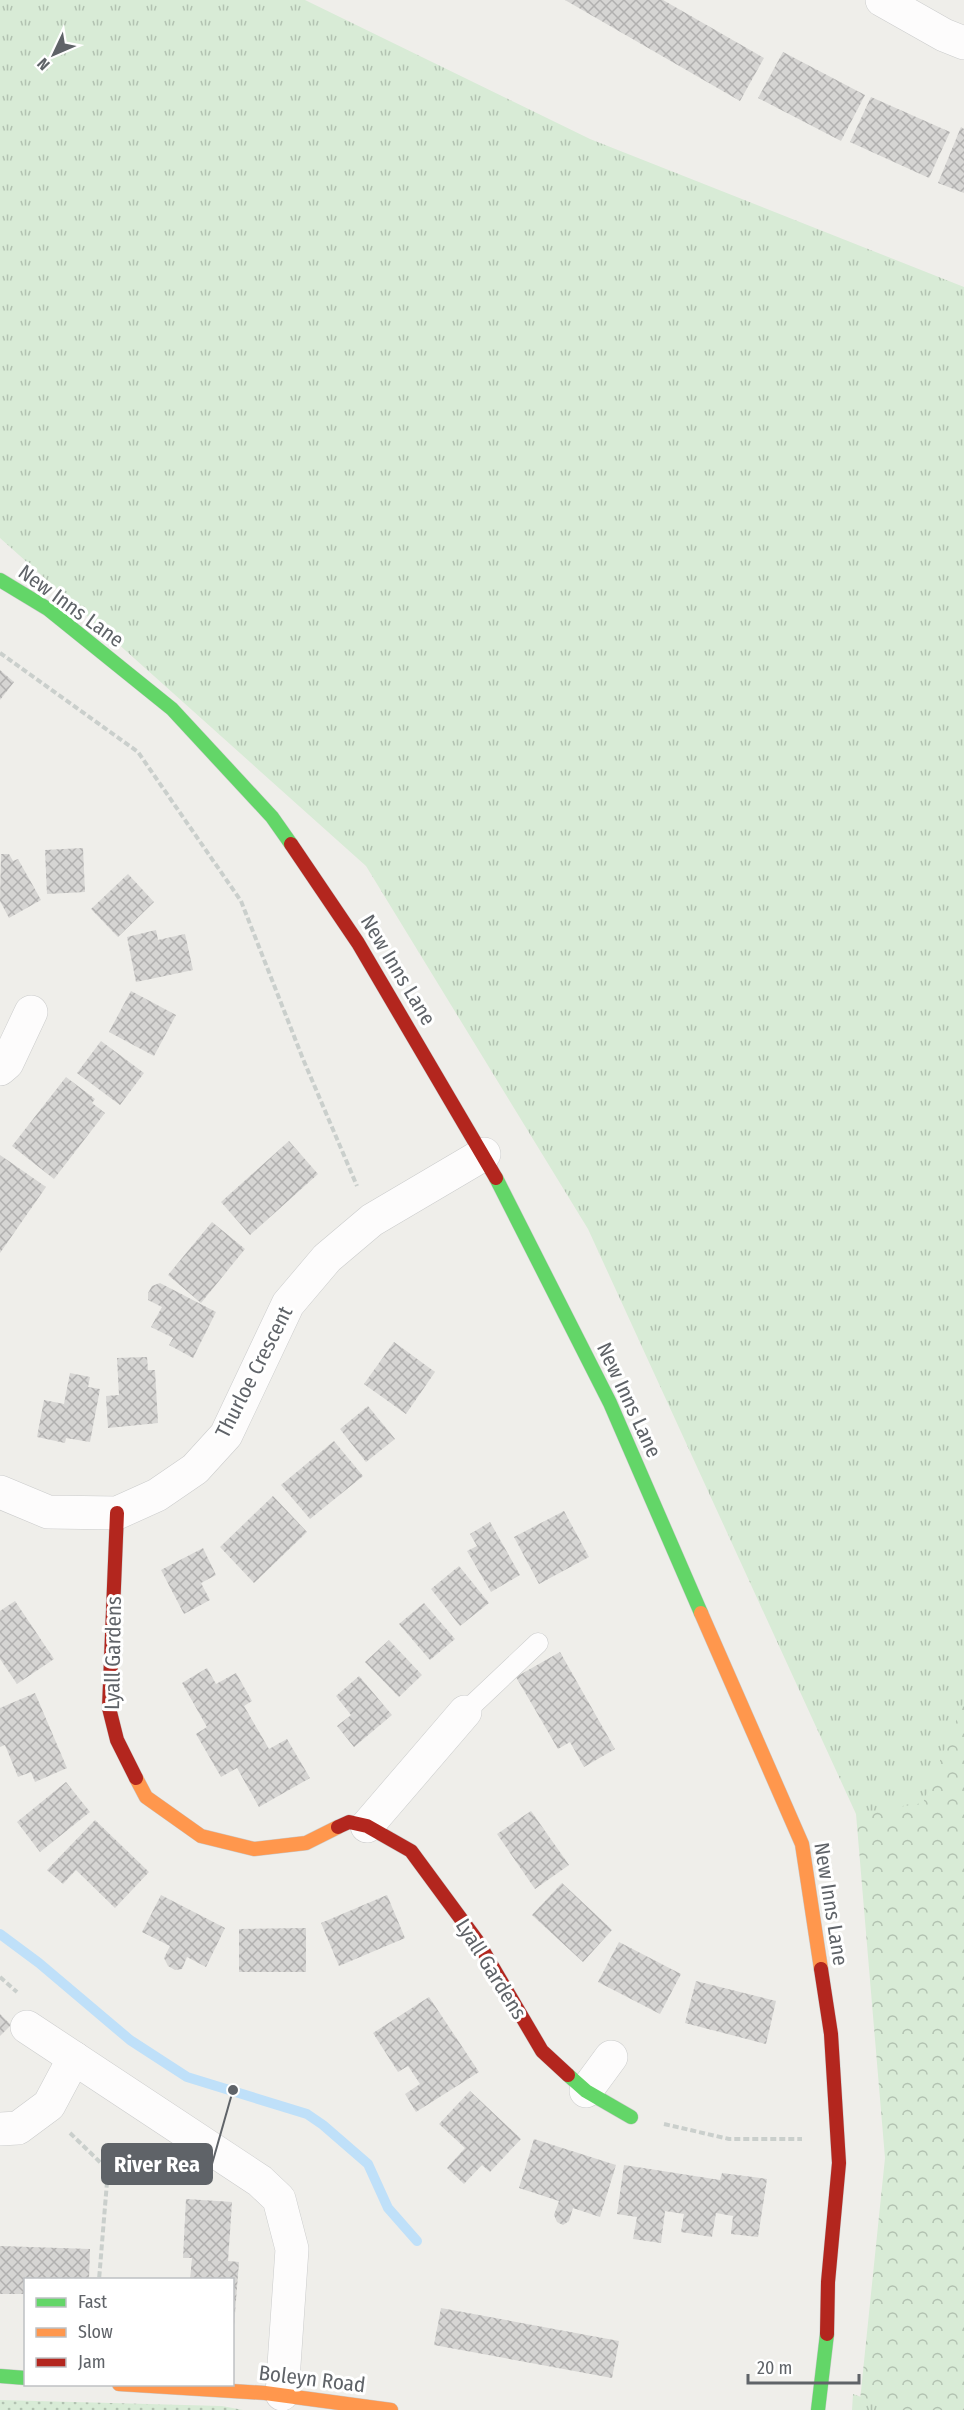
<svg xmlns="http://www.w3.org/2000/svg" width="964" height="2410" font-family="'Fira Sans Condensed',sans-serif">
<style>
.grass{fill:url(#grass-dots)}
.forest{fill:url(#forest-crowns)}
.park{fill:url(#park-tufts)}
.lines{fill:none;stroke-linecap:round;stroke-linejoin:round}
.stream{stroke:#bfe0f9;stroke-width:10}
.building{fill:url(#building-cross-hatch)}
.lane-casing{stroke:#cbcccc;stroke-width:21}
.street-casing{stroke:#cbcccc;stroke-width:34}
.fast-casing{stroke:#cacacb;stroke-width:15}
.slow-casing{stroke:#cacacb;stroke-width:15}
.jam-casing{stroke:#cacacb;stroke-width:15}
.path{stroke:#cacfcc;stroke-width:4;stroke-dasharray:6 3;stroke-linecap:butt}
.lane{stroke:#fdfcfc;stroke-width:20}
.street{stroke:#fdfcfc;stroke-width:33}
.fast{stroke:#63d668;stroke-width:14}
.slow{stroke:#ff974d;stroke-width:14}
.jam{stroke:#b3261e;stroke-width:14}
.labels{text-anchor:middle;stroke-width:6;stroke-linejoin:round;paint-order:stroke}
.street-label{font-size:21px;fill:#5f6368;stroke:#fff}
.leader{fill:none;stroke:#5f6368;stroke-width:2}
.callout-dot{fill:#5f6368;stroke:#fff;stroke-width:2}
.callout{fill:#5f6368;stroke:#5f6368;stroke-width:2}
.callout-label{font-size:22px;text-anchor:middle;font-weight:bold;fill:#fff}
</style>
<defs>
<pattern id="grass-dots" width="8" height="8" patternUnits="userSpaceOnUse" patternTransform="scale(1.5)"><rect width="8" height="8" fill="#d8ebd6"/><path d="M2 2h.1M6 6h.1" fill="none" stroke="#b2c2b1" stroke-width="1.8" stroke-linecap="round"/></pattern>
<pattern id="forest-crowns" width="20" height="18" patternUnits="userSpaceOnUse" patternTransform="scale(1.5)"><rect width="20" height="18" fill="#d8ebd6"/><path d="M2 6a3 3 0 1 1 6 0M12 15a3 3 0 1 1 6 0" fill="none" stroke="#b2c2b1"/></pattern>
<pattern id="park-tufts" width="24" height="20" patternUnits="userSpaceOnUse" patternTransform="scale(1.5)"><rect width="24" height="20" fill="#d8ebd6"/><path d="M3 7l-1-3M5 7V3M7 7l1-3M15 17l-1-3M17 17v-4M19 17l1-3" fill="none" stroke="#b2c2b1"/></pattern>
<pattern id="building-cross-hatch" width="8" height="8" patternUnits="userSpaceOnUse" patternTransform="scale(1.5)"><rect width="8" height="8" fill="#d6d5d3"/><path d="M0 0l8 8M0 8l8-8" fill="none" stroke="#b1b0af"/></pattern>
</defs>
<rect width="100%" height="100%" fill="#efeeea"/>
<!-- grass -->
<polygon class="grass" points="0,2400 222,2406 243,2410 0,2410"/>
<!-- forest -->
<polygon class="forest" points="964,1686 964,2410 859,2410 885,2158 856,1814 899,1737"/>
<!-- park -->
<g class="park">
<polygon points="0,0 305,0 590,139 964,287 964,1701 923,1803 856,1814 588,1229 366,866 0,538"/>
<polygon points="853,2394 897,2410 852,2410"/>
</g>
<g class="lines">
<!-- stream -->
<polyline class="stream" points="0,1934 39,1963 130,2040 187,2077 307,2114 323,2125 368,2164 388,2208 417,2241"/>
</g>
<!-- building -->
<g class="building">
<polygon points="565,0 663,0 764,58 740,101"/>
<polygon points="783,52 865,95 841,141 758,98"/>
<polygon points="871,97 950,132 929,178 850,142"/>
<polygon points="961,127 964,129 964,193 938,183"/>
<polygon points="0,670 14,682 0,700"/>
<polygon points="83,848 85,892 47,894 45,850"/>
<polygon points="1,854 9,854 13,861 18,859 41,900 9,918 0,901"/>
<polygon points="128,874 154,902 118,937 91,909"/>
<polygon points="156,930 158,940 185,934 193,970 136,982 127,937"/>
<polygon points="131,991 176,1015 154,1056 109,1032"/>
<polygon points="101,1041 144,1073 120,1105 77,1073"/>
<polygon points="66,1077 95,1099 92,1103 105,1113 54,1179 12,1146"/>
<polygon points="289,1141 318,1174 250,1235 221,1202"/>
<polygon points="0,1155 46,1187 0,1253"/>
<polygon points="212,1222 245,1249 201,1303 168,1275"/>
<polygon points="160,1283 216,1312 193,1358 169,1345 173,1338 151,1327 162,1307 148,1300 148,1293 152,1286"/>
<polygon points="394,1342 435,1372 406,1414 364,1384"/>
<polygon points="147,1357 148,1370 155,1370 158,1423 108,1428 106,1396 119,1395 117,1358"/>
<polygon points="70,1373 90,1377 88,1387 100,1389 90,1442 66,1438 65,1443 37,1437 44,1400 64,1404"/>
<polygon points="368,1406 395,1439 366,1462 340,1429"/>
<polygon points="334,1441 363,1476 310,1519 281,1485"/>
<polygon points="273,1496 307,1532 254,1583 220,1547"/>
<polygon points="564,1511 589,1557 539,1584 514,1537"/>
<polygon points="490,1522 520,1575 491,1592 467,1551 477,1546 470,1534"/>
<polygon points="203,1548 216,1575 201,1583 210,1600 184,1614 161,1570"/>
<polygon points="459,1566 489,1603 460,1626 431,1589"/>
<polygon points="15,1601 54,1659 17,1684 0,1659 0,1611"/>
<polygon points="424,1603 455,1639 430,1660 399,1624"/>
<polygon points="389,1640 422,1675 399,1697 365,1662"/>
<polygon points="560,1652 615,1749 584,1767 570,1742 558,1749 516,1677"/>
<polygon points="207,1668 216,1684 236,1673 252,1701 244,1706 269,1749 287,1739 310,1778 259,1807 237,1768 221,1777 196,1734 207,1727 182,1683"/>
<polygon points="359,1676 392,1715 354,1747 337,1726 351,1715 336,1696"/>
<polygon points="35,1693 67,1768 35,1782 31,1772 18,1777 5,1745 0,1747 0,1708"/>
<polygon points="66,1782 90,1812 40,1852 17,1822"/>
<polygon points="531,1811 569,1865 535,1889 497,1834"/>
<polygon points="95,1820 149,1872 115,1908 76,1870 63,1884 47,1870"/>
<polygon points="562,1883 612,1930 583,1962 532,1915"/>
<polygon points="161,1895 225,1928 206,1967 187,1957 182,1969 175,1970 168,1966 164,1958 170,1946 142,1932"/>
<polygon points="387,1895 405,1938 339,1966 321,1923"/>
<polygon points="306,1928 306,1972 239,1972 239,1929"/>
<polygon points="619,1942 681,1974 660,2014 598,1982"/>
<polygon points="696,1981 776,2001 766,2044 685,2023"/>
<polygon points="429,1997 479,2072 416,2112 405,2094 420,2084 408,2066 398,2072 373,2033"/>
<polygon points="0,2014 11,2025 0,2036"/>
<polygon points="470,2091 521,2139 490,2172 482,2165 464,2184 447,2168 465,2148 439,2124"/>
<polygon points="534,2139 616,2165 600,2217 573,2208 569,2221 563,2225 557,2222 554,2215 559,2201 519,2188"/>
<polygon points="624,2165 720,2180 722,2173 767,2179 758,2237 731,2234 733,2216 716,2213 712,2237 681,2232 684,2214 665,2211 661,2243 633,2239 637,2217 617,2214"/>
<polygon points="186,2199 232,2202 228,2261 239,2262 234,2326 232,2326 232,2280 190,2280 192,2258 183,2258"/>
<polygon points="0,2246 90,2249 89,2280 26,2280 26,2294 0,2294"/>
<polygon points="441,2308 619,2341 612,2378 434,2345"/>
</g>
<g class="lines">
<!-- lane casing -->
<g class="lane-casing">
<polyline id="lane" points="465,1712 538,1643"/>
</g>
<!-- street casing -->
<g class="street-casing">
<g id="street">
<polyline points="882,0 944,35 964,43"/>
<polyline points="0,1069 7,1063 31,1012"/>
<polyline points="0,1492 48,1512 117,1513 157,1495 195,1469 226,1435 288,1304 327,1258 372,1220 484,1154"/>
<polyline points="367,1826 465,1712"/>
<polyline points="27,2027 260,2181 279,2199 292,2249 282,2394"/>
<polyline points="586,2091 611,2057"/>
<polyline points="0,2129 18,2128 49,2105 74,2058"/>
</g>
</g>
<!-- fast casing -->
<g class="fast-casing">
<g id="fast">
<polyline points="0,580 48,609 172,709 272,817 291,844"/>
<polyline points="496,1178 610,1403 701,1613"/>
<polyline points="568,2075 586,2091 631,2117"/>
<polyline points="0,2376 26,2378"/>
<polyline points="818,2410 827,2334"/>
</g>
</g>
<!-- slow casing -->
<g class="slow-casing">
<g id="slow">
<polyline points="701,1613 802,1844 821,1969"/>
<polyline points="136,1778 146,1797 201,1836 254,1849 306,1843 338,1827"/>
<polyline points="119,2384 265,2393 391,2410"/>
</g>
</g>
<!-- jam casing -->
<g class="jam-casing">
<g id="jam">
<polyline points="291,844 358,943 496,1178"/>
<polyline points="117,1513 109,1708 117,1740 136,1778"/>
<polyline points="338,1827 349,1822 367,1826 411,1851 478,1942 542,2051 568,2075"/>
<polyline points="821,1969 831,2034 839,2163 828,2282 827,2334"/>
</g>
</g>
<!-- path -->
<g class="path">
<polyline points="0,653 138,752 241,901 303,1059 357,1186"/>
<polyline points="0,1977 17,1992"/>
<polyline points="664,2124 729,2139 802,2139"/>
<polyline points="70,2133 103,2165 107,2182 99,2280"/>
</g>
<!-- lane -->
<use href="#lane" class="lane"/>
<!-- street -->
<use href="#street" class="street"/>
<!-- fast -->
<use href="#fast" class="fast"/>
<!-- slow -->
<use href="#slow" class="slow"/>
<!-- jam -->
<use href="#jam" class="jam"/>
</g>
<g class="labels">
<!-- street labels -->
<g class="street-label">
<text transform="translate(71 606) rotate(36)" y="7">New Inns Lane</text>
<text transform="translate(398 970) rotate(59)" y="7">New Inns Lane</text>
<text transform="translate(254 1372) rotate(-63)" y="7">Thurloe Crescent</text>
<text transform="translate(629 1400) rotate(65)" y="7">New Inns Lane</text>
<text transform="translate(113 1653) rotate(-89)" y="7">Lyall Gardens</text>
<text transform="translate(831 1904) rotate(81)" y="7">New Inns Lane</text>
<text transform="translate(491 1969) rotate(58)" y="7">Lyall Gardens</text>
<text transform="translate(312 2379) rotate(7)" y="7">Boleyn Road</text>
</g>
</g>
<!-- callouts -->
<path class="leader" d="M233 2090L212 2164"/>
<circle class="callout-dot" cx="233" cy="2090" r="6"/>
<rect class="callout" x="102" y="2144" width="110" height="40" rx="6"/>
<g class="callout-label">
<text x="157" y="2172">River Rea</text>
</g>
<!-- legend -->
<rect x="24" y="2278" width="210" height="108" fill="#ffffff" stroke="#bfc1c3" stroke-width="1.5"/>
<rect x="36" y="2298" width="30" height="9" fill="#63d668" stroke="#bfc1c3" stroke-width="1.5"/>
<text x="78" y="2308" font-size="18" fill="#5f6368">Fast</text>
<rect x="36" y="2328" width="30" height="9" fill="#ff974d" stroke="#bfc1c3" stroke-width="1.5"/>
<text x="78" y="2338" font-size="18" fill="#5f6368">Slow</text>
<rect x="36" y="2358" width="30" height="9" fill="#b3261e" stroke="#bfc1c3" stroke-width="1.5"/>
<text x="78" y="2368" font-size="18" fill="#5f6368">Jam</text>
<!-- north arrow -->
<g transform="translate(54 54) rotate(226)" stroke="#ffffff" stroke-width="4.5" paint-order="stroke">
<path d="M0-4.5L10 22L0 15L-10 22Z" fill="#5f6368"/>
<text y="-9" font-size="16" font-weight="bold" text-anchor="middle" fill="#5f6368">N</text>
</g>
<!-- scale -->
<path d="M748 2374v9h111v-9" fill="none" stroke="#5f6368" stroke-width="3"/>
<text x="757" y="2374" font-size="18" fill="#5f6368" stroke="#ffffff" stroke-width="4.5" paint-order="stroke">20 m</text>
</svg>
